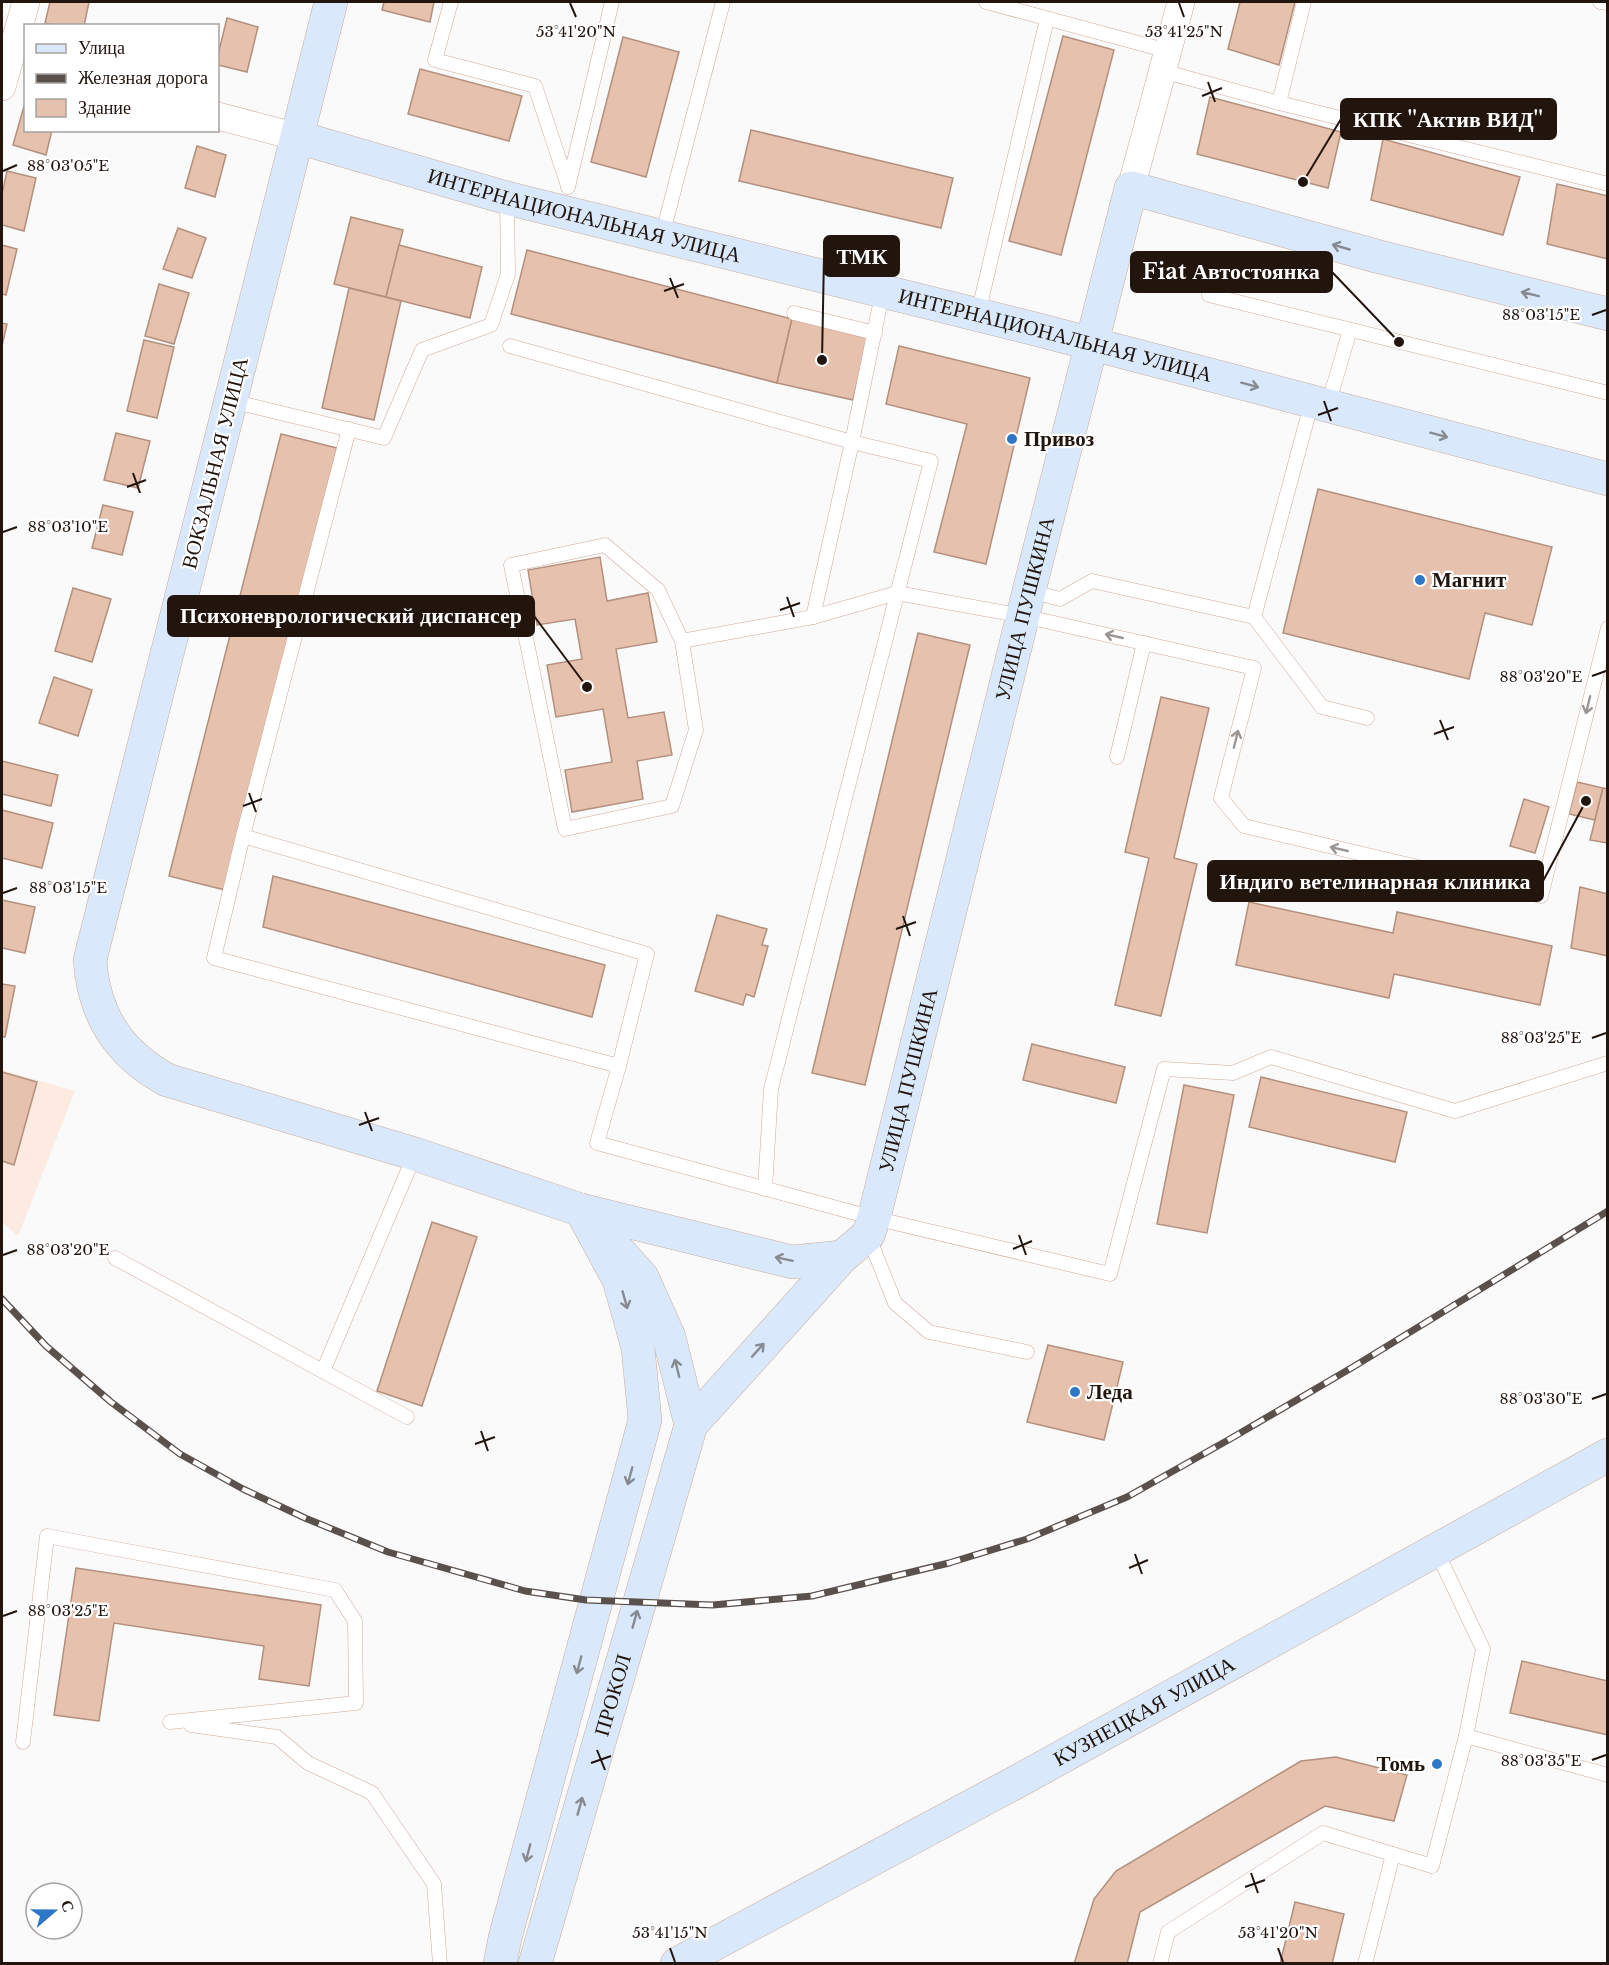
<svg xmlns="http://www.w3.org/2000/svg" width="1609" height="1965" font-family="'Libre Baskerville',serif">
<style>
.built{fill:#fdeae1}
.building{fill:#e6c1ae;stroke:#b2907d;stroke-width:1.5}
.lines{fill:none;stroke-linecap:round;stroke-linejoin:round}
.lane-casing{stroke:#ceaa97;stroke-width:15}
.street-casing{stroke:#ceaa97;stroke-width:28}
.secondary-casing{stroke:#ceaa97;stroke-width:34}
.lane{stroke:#fff;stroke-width:14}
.street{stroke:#fff;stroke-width:27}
.secondary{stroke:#d9e9fb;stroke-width:33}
.rail-casing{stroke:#5b514c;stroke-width:7}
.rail{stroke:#fff;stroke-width:4.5;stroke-dasharray:14;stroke-linecap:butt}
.oneway{stroke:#878a90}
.oneway2{stroke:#9c9693}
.ticks{fill:none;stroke:#22150e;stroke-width:2}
.poi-dot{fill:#2e77c8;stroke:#fff;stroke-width:2}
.labels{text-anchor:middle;stroke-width:4.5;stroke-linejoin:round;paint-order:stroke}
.street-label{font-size:21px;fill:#22150e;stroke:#fff}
.poi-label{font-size:21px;font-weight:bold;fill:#22150e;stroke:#fff;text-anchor:start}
.ticks-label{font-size:15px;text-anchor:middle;fill:#22150e;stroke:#fff;stroke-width:4.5;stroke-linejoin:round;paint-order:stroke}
.leader{fill:none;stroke:#22150e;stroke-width:2}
.callout-dot{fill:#22150e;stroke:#fff;stroke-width:2}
.callout{fill:#22150e;stroke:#22150e;stroke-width:2}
.callout-label{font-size:22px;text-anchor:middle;font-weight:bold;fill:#fff}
</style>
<rect width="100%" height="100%" fill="#fafafa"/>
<!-- built -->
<polygon class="built" points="2,1070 75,1091 18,1236 2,1222"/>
<!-- building -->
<g class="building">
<polygon points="50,2 89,2 84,26 56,26 45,23"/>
<polygon points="384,2 434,2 430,22 382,10"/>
<polygon points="1240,2 1295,2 1279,65 1228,49"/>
<polygon points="227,18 258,27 247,72 218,65 218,55"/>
<polygon points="1063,36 1114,50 1061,255 1009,241"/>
<polygon points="623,37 679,52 646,177 591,162"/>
<polygon points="420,69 522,96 509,141 408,114"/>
<polygon points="1210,97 1341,132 1328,188 1197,154"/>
<polygon points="26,99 26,130 52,130 46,155 13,145"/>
<polygon points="751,130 953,178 941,228 739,181"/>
<polygon points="1383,139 1520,177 1503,235 1371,200"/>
<polygon points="197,146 226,155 215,197 185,188"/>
<polygon points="7,171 36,178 24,231 2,225 2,194"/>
<polygon points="1557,184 1608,196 1608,259 1547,244"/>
<polygon points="351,217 403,230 386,297 334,284"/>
<polygon points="178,228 206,238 192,278 163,269"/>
<polygon points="2,245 17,249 6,295 2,294"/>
<polygon points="399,245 482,267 470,318 386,297"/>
<polygon points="527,250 792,319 777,383 511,314"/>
<polygon points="159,284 189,293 174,344 145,336"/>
<polygon points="349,288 401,301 374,420 322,408"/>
<polygon points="792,319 868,338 853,400 777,383"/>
<polygon points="2,323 7,324 2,346"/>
<polygon points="144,340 174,347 157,418 127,411"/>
<polygon points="899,346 1030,378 986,564 934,552 967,424 886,404"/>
<polygon points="116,433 150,441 138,488 104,480"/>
<polygon points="281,434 337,448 225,890 169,876"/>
<polygon points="1318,489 1552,547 1532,625 1485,613 1469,679 1283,633"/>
<polygon points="103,505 133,512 122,555 92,548"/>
<polygon points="600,557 607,601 648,593 657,642 616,649 628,718 664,712 672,755 637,761 643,799 572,812 565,770 612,762 603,709 556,717 547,665 582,659 575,619 537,625 528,570"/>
<polygon points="73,588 111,599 92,662 55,651"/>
<polygon points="918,633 970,645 865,1085 812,1073"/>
<polygon points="54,677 92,690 78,736 39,723"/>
<polygon points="1161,697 1209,708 1174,858 1197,864 1161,1016 1115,1005 1149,858 1125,852"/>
<polygon points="2,761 58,775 51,806 2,794"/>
<polygon points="1577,782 1603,788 1595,820 1569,814"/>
<polygon points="1603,788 1608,789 1608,843 1590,840"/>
<polygon points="1524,799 1549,807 1535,853 1510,846"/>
<polygon points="2,810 53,823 42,868 2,858"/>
<polygon points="273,876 605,965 592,1017 263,927"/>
<polygon points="1580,887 1608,894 1608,956 1571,948"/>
<polygon points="2,900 35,907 25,953 2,948"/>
<polygon points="1249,902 1393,933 1397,912 1552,946 1540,1005 1394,974 1389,998 1236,965"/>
<polygon points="717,915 767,929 762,945 768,946 754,997 746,994 743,1005 695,991"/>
<polygon points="2,984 15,986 5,1037 2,1037"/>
<polygon points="1032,1044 1125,1067 1116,1103 1023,1080"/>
<polygon points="2,1072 37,1082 14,1165 2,1161"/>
<polygon points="1261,1077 1407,1112 1395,1162 1249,1127"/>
<polygon points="1184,1085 1234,1095 1207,1233 1157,1224"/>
<polygon points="432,1222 477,1237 422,1406 377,1391"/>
<polygon points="1048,1345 1123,1362 1104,1440 1027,1422"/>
<polygon points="76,1568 321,1605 309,1686 259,1679 264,1646 114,1623 99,1721 54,1715"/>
<polygon points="1522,1661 1608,1681 1608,1735 1510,1713"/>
<polygon points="1336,1757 1407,1775 1394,1821 1325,1806 1140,1912 1127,1964 1074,1964 1094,1899 1116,1871 1301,1761"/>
<polygon points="1295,1902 1344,1914 1332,1964 1280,1964"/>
</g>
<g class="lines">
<!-- lane casing -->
<g class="lane-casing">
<g id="lane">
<polyline points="451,2 435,60 535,86 568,186"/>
<polyline points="986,2 1168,51"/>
<polyline points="1600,2 1608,3"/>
<polyline points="1162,71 1279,103 1608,184"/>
<polyline points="1279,103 1304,2"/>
<polyline points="568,187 612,2"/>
<polyline points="662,236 723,2"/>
<polyline points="1209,295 1608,393"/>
<polyline points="794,313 875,333"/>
<polyline points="978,314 1047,19"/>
<polyline points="510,346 852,442 931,461 771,1089 765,1189"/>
<polyline points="231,401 384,438 422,350 491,325 508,274 507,198"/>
<polyline points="1328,405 1350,330"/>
<polyline points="349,429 243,836 647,954 619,1066"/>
<polygon points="605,545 658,590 682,641 696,730 672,806 565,829 511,565"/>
<polyline points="1029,591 1060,599 1092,581 1254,617 1322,707 1367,718"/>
<polyline points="813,617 852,442 883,290"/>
<polyline points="1254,617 1312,401"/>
<polyline points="682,641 813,617 897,593 1023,616 1254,668 1221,798 1244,826 1541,896 1608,628"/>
<polyline points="1117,757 1144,643"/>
<polyline points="243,836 214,958 619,1066 597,1143 874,1218 1110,1274 1164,1069 1233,1073 1271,1057 1455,1111 1608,1063"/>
<polyline points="868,1235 895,1303 929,1332 1027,1352"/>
<polyline points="115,1258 407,1417"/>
<polyline points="323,1371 415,1154"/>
<polyline points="1436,1550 1483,1649 1466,1736 1608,1775"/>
<polyline points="191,1725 277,1737 308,1763 372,1793 434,1884 440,1964"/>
<polyline points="23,1742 47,1536 335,1590 355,1621 356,1703 170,1722"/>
<polyline points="1160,1964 1168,1932 1323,1833 1432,1866 1466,1736"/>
<polyline points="1365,1964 1393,1854"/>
</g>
</g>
<!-- street casing -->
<g class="street-casing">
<g id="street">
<polyline points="2,87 26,2"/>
<polyline points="218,116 297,137"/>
<polyline points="1131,188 1181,2"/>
</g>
</g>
<!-- secondary casing -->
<g class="secondary-casing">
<g id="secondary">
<path d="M331,2L90,960C94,1015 118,1053 167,1080L415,1154L581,1210L792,1262L842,1257"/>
<path id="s1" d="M297,137L507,198L1035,329L1608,479"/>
<polyline points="615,1247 642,1277 669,1337 691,1425"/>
<polyline points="500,1964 505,1938 645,1420 638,1348 619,1280 581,1210"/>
<path id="s2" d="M535,1964L691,1425L842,1257L868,1235L874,1218L1029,591L1131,188L1376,256L1608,314"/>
<path id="s3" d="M677,1964L1020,1780L1608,1455"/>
</g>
</g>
<!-- lane -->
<use href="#lane" class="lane"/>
<!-- street -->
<use href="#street" class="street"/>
<!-- secondary -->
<use href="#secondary" class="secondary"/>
<!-- rail casing -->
<g class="rail-casing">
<polyline id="rail" points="2,1299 46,1346 111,1402 180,1454 243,1489 305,1518 388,1552 525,1591 586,1600 713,1605 812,1596 949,1563 1027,1539 1127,1497 1230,1439 1353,1367 1608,1211"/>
</g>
<!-- rail -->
<use href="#rail" class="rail"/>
</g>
<!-- one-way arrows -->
<defs><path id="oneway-shaft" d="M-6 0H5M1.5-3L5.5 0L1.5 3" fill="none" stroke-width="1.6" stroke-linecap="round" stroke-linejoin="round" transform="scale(1.5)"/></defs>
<g class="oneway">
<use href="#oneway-shaft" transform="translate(1341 247) rotate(-164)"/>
<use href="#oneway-shaft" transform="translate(1530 294) rotate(-166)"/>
<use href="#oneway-shaft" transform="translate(1250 385) rotate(15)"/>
<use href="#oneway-shaft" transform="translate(1439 435) rotate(15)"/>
<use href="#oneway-shaft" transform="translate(784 1259) rotate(-168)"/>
<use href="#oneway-shaft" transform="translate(625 1300) rotate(74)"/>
<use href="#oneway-shaft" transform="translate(758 1350) rotate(-48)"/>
<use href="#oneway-shaft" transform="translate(677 1368) rotate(-104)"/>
<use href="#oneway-shaft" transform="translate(630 1476) rotate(105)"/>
<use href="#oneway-shaft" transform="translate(635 1619) rotate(-74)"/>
<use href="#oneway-shaft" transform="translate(579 1665) rotate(105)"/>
<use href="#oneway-shaft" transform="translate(580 1806) rotate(-74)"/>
<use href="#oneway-shaft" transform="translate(528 1853) rotate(105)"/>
</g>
<g class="oneway2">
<use href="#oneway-shaft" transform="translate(1114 636) rotate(-167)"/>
<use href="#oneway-shaft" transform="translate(1588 705) rotate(104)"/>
<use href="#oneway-shaft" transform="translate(1236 739) rotate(-76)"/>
<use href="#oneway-shaft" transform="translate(1339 849) rotate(-167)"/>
</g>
<!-- ticks -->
<path class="ticks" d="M570,3L576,17M1179,3L1184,17M1208,82L1215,102M1202,96L1222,88M3,171L17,165M670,278L678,298M664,291L684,284M1592,315L1606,310M1324,401L1331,421M1318,415L1338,408M133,473L140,493M127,487L146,480M3,532L17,527M787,597L794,617M780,610L800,603M1592,676L1606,671M1440,720L1448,740M1434,734L1454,727M249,793L256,812M243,806L262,799M3,893L17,888M903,916L910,936M896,929L916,922M1592,1038L1606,1033M365,1112L372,1131M359,1125L379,1118M1019,1235L1026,1255M1013,1249L1032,1241M3,1255L17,1250M1592,1399L1606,1394M481,1431L488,1451M475,1444L495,1437M1135,1554L1142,1574M1129,1568L1148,1560M3,1616L17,1611M597,1750L605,1770M1592,1760L1606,1755M591,1763L611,1756M1251,1873L1258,1893M1245,1887L1265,1880M670,1948L675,1962M1278,1948L1283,1962"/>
<!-- markers -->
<g class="poi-dot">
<circle cx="1012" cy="439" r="6"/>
<circle cx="1420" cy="580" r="6"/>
<circle cx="1075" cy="1392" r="6"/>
<circle cx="1437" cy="1764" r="6"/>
</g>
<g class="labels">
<!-- street labels -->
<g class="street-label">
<text dy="7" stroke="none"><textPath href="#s1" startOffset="298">ИНТЕРНАЦИОНАЛЬНАЯ УЛИЦА</textPath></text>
<text dy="7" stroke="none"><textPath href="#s1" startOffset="784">ИНТЕРНАЦИОНАЛЬНАЯ УЛИЦА</textPath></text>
<text transform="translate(215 463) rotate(-76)" y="7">ВОКЗАЛЬНАЯ УЛИЦА</text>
<text dy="7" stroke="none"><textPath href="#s2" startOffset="1467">УЛИЦА ПУШКИНА</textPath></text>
<text dy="7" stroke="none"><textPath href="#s2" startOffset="981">УЛИЦА ПУШКИНА</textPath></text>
<text dy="7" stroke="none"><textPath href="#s2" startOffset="280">ПРОКОЛ</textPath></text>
<text dy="7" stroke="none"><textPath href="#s3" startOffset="531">КУЗНЕЦКАЯ УЛИЦА</textPath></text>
</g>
<!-- poi labels -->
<g class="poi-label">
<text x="1024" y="446">Привоз</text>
<text x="1432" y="587">Магнит</text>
<text x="1087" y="1399">Леда</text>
<text x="1425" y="1771" text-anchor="end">Томь</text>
</g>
</g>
<g class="ticks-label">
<text x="576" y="37">53°41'20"N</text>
<text x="1184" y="37">53°41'25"N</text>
<text x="68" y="171">88°03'05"E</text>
<text x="1541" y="320">88°03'15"E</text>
<text x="68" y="532">88°03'10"E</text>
<text x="1541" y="682">88°03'20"E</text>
<text x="68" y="893">88°03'15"E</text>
<text x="1541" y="1043">88°03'25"E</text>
<text x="68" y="1255">88°03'20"E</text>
<text x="1541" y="1404">88°03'30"E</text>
<text x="68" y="1616">88°03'25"E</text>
<text x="1541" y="1766">88°03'35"E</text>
<text x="670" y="1938">53°41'15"N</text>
<text x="1278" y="1938">53°41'20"N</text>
</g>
<!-- callouts -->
<path class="leader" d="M1303 182L1341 119M822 360L824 256M1399 342L1332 272M587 687L534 616M1586 801L1543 881"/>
<g class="callout-dot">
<circle cx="1303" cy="182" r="6"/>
<circle cx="822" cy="360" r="6"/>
<circle cx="1399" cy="342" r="6"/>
<circle cx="587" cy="687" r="6"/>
<circle cx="1586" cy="801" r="6"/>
</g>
<g class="callout">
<rect x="1341" y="99" width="215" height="40" rx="6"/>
<rect x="824" y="236" width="75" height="40" rx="6"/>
<rect x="1131" y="252" width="201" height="40" rx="6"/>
<rect x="168" y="596" width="366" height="40" rx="6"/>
<rect x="1208" y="861" width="335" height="40" rx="6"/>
</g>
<g class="callout-label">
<text x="1448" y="127">КПК ''Актив ВИД''</text>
<text x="862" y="264">ТМК</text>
<text x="1231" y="279">Fiat Автостоянка</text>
<text x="351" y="623">Психоневрологический диспансер</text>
<text x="1375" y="889">Индиго ветелинарная клиника</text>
</g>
<!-- border -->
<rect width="1609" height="1965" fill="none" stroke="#22150e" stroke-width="6"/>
<!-- legend -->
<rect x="24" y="24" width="195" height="108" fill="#ffffff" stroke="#a7a19f" stroke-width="1.5"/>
<rect x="36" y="44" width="30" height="9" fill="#d9e9fb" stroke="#a7a19f" stroke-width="1.5"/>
<text x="78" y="54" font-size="18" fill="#22150e">Улица</text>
<rect x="36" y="74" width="30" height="9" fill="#5b514c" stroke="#a7a19f" stroke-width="1.5"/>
<text x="78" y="84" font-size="18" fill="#22150e">Железная дорога</text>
<rect x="36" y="99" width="30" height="18" fill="#e6c1ae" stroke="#a7a19f" stroke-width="1.5"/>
<text x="78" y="114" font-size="18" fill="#22150e">Здание</text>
<!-- north arrow -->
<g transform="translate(54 1911) rotate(70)"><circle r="28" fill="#ffffff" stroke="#a7a19f" stroke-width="1.5"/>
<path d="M0-4.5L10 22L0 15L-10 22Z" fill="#2e77c8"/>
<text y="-9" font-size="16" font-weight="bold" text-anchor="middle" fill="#22150e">С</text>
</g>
</svg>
